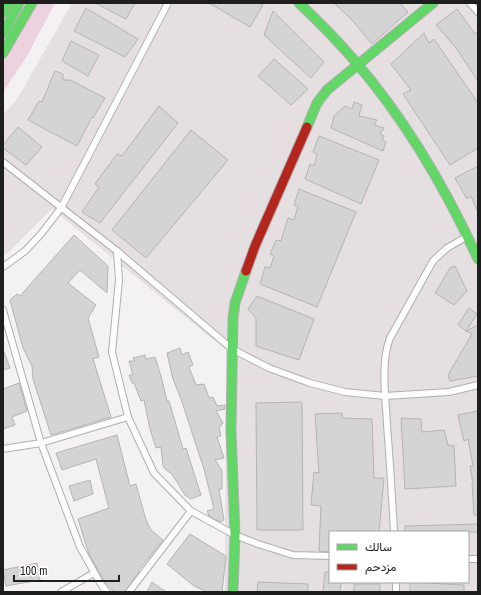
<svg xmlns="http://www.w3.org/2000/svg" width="481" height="595" font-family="'Archivo Narrow',Vazirmatn,sans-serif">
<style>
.built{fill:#e6dfe2;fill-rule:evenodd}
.green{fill:#ecd1de}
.building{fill:#d5d4d4;stroke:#b5b3b4}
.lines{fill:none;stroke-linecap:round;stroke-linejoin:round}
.street-casing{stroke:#b1afb0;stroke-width:8}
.fast-casing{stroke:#b1afb0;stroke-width:11}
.jam-casing{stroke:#b1afb0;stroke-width:11}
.street{stroke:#fdfdfd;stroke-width:6}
.fast{stroke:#63d668;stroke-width:9}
.jam{stroke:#b3261e;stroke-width:9}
</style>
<rect width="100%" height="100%" fill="#f4f1f2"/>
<!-- built -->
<path class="built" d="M72,3H478V592H225L226,350L52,209L10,251L3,256V115L17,99ZM330,532H468V582H330Z"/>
<!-- green -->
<polygon class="green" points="33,3 55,3 27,56 3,92 3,58"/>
<!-- building -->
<g class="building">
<polygon points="95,3 135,3 126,19"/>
<polygon points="209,3 259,3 263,5 250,27"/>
<polygon points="334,3 400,3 408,12 372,44 353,21"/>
<polygon points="86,8 138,39 125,57 74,31"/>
<polygon points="457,9 475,34 478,32 478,81 456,48 436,25"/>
<polygon points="273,11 324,62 311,78 264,35"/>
<polygon points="424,33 429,43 434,39 478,103 478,148 450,165 403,94 411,90 391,64"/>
<polygon points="71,41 99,55 88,76 62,61"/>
<polygon points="274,59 308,89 291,105 258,76"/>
<polygon points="55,71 63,74 63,80 70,80 105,98 93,118 92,117 77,146 28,120 39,101 42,102"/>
<polygon points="354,102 362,105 359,116 377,120 374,125 384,128 380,134 384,136 382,140 386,142 383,151 331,128 334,116 345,106 352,109"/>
<polygon points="159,106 178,123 100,223 82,212 99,187 95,184 117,154 122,156"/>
<polygon points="18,127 42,147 26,165 3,148 3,145"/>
<polygon points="191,130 228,160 146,258 112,230"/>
<polygon points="319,136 379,160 361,204 305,179 310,164 314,166 317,154 313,152"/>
<polygon points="478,166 478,213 471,196 467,199 455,178"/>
<polygon points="299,189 356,212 317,307 260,284 265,267 270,268 274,256 270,254 276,240 281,241 288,218 294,220 298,206 294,205"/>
<polygon points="74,235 108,266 107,293 80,270 68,283 96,305 88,318 99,357 93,359 111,417 51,435 33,379 32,366 23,348 10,300 17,294 20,296"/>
<polygon points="455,266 467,291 454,305 435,293 450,268"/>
<polygon points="257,296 314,319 299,360 256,346 256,318 248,309"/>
<polygon points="469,308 477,314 466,331 458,325"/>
<polygon points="478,325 478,376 450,381 448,375 472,334 466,331"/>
<polygon points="180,348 182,355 188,352 193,365 189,367 196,385 204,384 209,398 213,397 217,406 225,405 225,409 216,411 223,423 219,428 221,436 217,437 224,458 215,460 222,470 222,489 219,489 224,520 220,522 209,516 207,511 214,509 204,469 181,399 173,379 167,353"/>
<polygon points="3,349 10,368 3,370"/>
<polygon points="145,355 146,359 155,357 161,376 167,401 169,401 183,449 186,448 201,495 191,499 185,495 172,474 166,470 163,466 161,447 156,448 150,429 144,400 141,401 134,383 132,383 129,375 133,375 129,361 135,361 133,358"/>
<polygon points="19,383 27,411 12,417 15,425 3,429 3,389"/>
<polygon points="302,402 303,530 257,530 256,403"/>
<polygon points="478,411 478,515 474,515 472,483 473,483 470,466 473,466 468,439 464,441 458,415"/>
<polygon points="342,413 342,418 372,419 374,478 384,478 379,532 330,532 330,552 319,551 321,506 311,505 314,472 319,473 315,414"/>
<polygon points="401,418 421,419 422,432 444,430 448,445 454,446 456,486 405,489"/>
<polygon points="117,435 130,486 136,484 146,520 151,530 163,540 138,571 139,572 125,592 114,592 104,581 89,554 78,519 109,508 96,459 62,470 56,453"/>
<polygon points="90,480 93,494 74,501 69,486"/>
<polygon points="478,524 478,532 405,532 405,526"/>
<polygon points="190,534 226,556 222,592 207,592 194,586 167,564"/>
<polygon points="37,563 40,580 6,586 3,570"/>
<polygon points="325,572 330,572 330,582 341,582 340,592 323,592"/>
<polygon points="152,582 166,592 147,592"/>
<polygon points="258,582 308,584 308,592 257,592"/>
<polygon points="410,582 464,585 464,592 410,592"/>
<rect x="354" y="584" width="26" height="8"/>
</g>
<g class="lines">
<!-- street casing -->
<g class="street-casing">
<g id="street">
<polyline points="470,3 478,12"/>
<polyline points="3,162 117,251 232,349 269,368 310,383 345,392 385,396 449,392 478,385"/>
<polyline points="117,251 119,280 112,352 128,417 154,473 191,511 235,535 258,544 293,555 330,556"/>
<polyline points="3,267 25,251 41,234 61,208 168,3"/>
<polyline points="3,310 41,443 80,547 102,586 107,592"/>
<polyline points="3,449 41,443 128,417"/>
<path d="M394,532C392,496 390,461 387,425C386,398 380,364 390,338L433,261L447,248L468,236"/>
<polyline points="468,559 478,559"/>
<polyline points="61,592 94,573"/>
<polyline points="129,592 191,511"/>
<polyline points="396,592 396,582"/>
</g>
</g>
<!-- fast casing -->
<g class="fast-casing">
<g id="fast">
<path d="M299,3C318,21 337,40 354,60C406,120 445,187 478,259"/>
<polyline points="3,13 8,3"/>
<polyline points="3,34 19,3"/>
<polyline points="3,53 32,3"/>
<polyline points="307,127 317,103 327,90 433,3"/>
<polyline points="233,592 235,535 231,430 233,318 235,303 246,271"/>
</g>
</g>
<!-- jam casing -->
<g class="jam-casing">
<polyline id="jam" points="246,271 255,246 307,127"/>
</g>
<!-- street -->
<use href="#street" class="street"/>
<!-- fast -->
<use href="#fast" class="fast"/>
<!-- jam -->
<use href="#jam" class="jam"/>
</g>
<!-- border -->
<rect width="481" height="595" fill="none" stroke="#1f1e1e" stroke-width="8"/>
<!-- legend -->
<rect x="329" y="531" width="140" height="52" fill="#ffffff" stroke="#a5a5a5"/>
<rect x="337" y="544" width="20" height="6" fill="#63d668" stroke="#a5a5a5"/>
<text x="365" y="551" font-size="12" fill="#1f1e1e">سالك</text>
<rect x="337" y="564" width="20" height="6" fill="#b3261e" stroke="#a5a5a5"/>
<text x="365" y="571" font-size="12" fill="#1f1e1e">مزدحم</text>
<!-- scale -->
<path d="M14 575v6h105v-6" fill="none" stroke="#1f1e1e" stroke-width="2"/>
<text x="20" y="575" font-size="12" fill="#1f1e1e" stroke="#ffffff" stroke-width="3" paint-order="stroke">100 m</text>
</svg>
